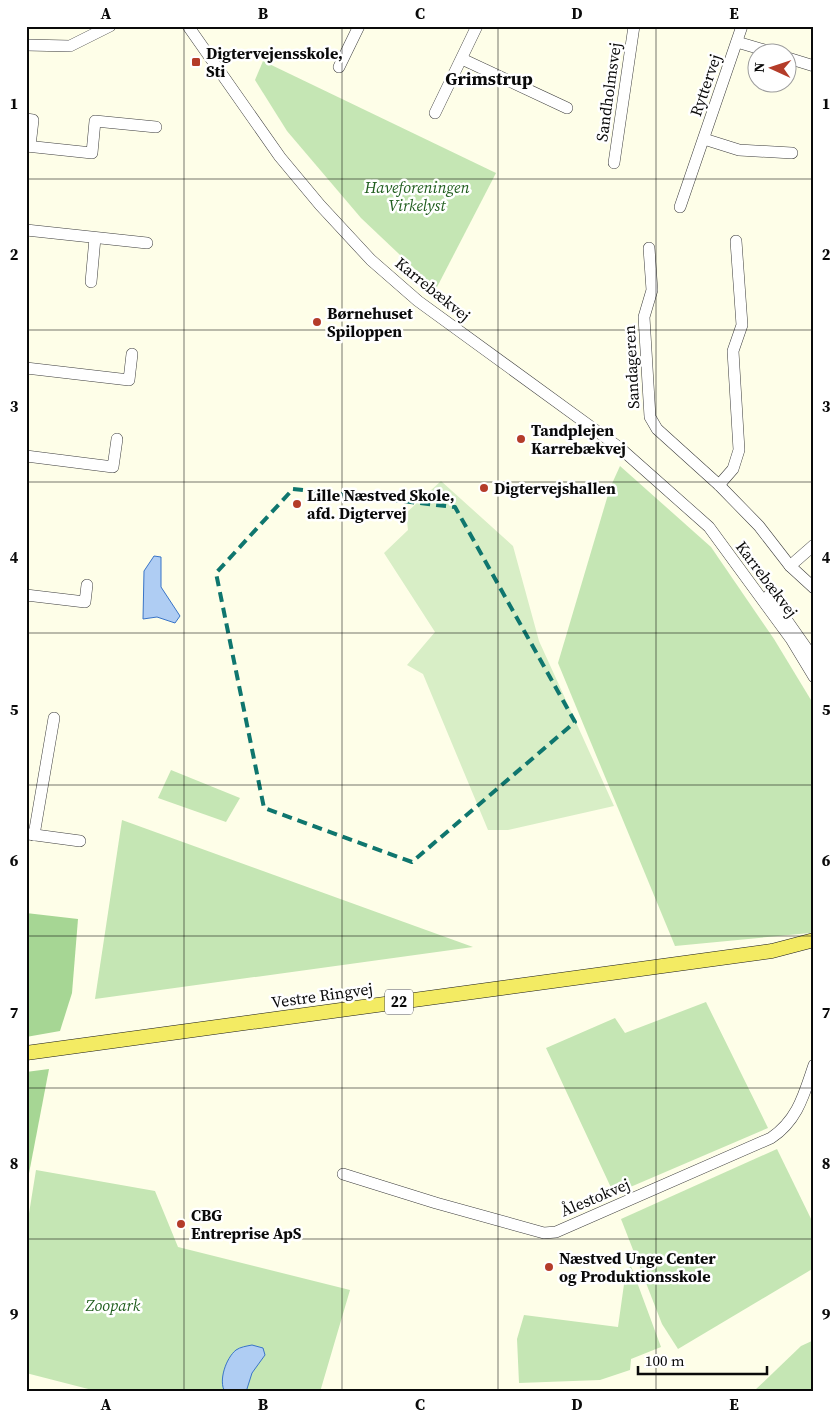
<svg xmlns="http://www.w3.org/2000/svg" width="840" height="1418" font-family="'Source Serif 4',serif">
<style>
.green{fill:#c5e6b4}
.forest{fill:#a6d694}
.pitch{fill:#d8eec6}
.water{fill:#afcdf3;stroke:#3974c7}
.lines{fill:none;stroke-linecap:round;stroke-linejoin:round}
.minor-casing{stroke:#3d3d3d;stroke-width:12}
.major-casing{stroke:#1b1b1b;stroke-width:15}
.minor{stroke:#fff;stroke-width:11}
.major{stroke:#f3eb63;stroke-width:14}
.marked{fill:none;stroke:#0f766e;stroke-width:4;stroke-dasharray:10 6;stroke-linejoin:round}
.grid{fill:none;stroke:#0a0a0a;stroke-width:1;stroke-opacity:0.55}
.poi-dot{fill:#b43c29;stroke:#fff;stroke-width:2}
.labels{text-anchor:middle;stroke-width:5;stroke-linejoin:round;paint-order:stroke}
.shield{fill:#fff;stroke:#545454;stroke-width:1}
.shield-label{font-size:15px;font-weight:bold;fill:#0a0a0a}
.poi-label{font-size:16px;font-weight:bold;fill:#0a0a0a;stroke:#fff;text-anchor:start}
.street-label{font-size:16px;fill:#0a0a0a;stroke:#fff}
.park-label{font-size:16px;font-style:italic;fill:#205e1e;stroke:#fff}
.neighbourhood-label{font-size:18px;font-weight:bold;fill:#0a0a0a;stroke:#fff}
.neatline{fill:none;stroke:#0a0a0a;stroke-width:2}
.grid-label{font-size:16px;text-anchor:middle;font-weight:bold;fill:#0a0a0a}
</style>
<rect width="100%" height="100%" fill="#fefee8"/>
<!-- green -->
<g class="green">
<polygon points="263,61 496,173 436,289 361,218 287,131 255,80"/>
<polygon points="620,466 711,547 774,639 814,705 814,931 810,933 675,946 558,663 610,488"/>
<polygon points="171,770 240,798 226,822 158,798"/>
<polygon points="122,820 473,947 95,999"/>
<polygon points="706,1002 768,1128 614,1194 546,1048 615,1018 625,1033"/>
<polygon points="777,1149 814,1225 814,1268 678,1349 662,1324 621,1219"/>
<polygon points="36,1170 155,1191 178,1247 350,1290 320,1392 100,1392 26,1373 26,1232"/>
<polygon points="631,1266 661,1347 631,1359 630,1370 600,1380 519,1383 517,1339 524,1315 618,1327 626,1270"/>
<polygon points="814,1340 814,1392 753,1392 801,1346"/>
</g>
<!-- forest -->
<g class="forest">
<polygon points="26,913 78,919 72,993 60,1031 26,1037"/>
<polygon points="49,1069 26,1189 26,1072"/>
</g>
<!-- pitch -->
<polygon class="pitch" points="441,481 513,546 539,641 614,806 508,830 488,830 423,674 407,665 435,632 384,553 408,530 406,513"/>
<!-- water -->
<g class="water">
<polygon points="154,556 161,557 161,587 180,616 175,623 157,617 143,619 144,571"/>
<path d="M252,1345L263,1348L265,1355L252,1373L246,1392H225C218,1381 226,1358 236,1350C240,1347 247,1346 252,1345Z"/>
</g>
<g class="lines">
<!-- minor casing -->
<g class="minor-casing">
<g id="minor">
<polyline points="188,26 280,157 320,205 371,260 418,301 620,448 709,527 791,639 814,677"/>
<polyline points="737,42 771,52"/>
<polyline points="26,45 70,46 110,26"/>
<polyline points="788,58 814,66"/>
<polyline points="462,59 567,108"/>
<polyline points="339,67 359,26"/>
<polyline points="435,113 477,26"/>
<polyline points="26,119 33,120 30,146"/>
<polyline points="704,139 739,150 792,153"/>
<polyline points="26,146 92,153 95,121 156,127"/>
<polyline points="614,163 634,26"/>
<polyline points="680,207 742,26"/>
<polyline points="26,230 147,243"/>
<polyline points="649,248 652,290 644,317 650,417 657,429 719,485 759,526 790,566 814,588"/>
<polyline points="91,282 95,238"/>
<polyline points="26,368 129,380 132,354"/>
<polyline points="26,456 113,467 117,439"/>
<polyline points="719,485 733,469 739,450 733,351 742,325 736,241"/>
<polyline points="790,566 814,545"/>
<polyline points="26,595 85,602 87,585"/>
<polyline points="769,595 814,659"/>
<polyline points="28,834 80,841"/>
<polyline points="34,835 54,718"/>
<path d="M343,1174L436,1203L544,1233L556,1232L771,1138C798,1120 804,1094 814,1065"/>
</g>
</g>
<!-- major casing -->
<g class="major-casing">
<polyline id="major" points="26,1053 772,951 814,940"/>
</g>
<!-- minor -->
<use href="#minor" class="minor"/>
<!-- major -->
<use href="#major" class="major"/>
</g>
<!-- marked area -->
<path class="marked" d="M293,489L455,507L575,722L412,862L264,808L216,573Z"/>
<!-- grid -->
<path class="grid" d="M184,26V1392M342,26V1392M498,26V1392M656,26V1392M26,179H814M26,330H814M26,482H814M26,633H814M26,785H814M26,936H814M26,1088H814M26,1239H814"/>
<!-- markers -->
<g class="poi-dot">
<rect x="191" y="57" width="10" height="10" rx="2.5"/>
<circle cx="317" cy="322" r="5"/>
<circle cx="521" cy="439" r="5"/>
<circle cx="484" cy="488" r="5"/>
<circle cx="297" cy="504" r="5"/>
<circle cx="181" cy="1224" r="5"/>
<circle cx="549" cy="1267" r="5"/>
</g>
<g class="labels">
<!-- shield labels -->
<rect class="shield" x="385" y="989.5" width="28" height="25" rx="4"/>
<g class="shield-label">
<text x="399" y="1007">22</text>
</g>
<!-- poi labels -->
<g class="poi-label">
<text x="206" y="59">Digtervejensskole,<tspan x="206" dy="18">Sti</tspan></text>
<text x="327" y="319">Børnehuset<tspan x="327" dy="18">Spiloppen</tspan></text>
<text x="531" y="436">Tandplejen<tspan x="531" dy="18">Karrebækvej</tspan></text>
<text x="494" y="494">Digtervejshallen</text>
<text x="307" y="501">Lille Næstved Skole,<tspan x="307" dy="18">afd. Digtervej</tspan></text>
<text x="191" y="1221">CBG<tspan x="191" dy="18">Entreprise ApS</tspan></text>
<text x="559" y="1264">Næstved Unge Center<tspan x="559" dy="18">og Produktionsskole</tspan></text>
</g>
<!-- street labels -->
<g class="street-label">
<text transform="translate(705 85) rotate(-71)" y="6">Ryttervej</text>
<text transform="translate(608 92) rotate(-82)" y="6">Sandholmsvej</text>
<text transform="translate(433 289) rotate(39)" y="6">Karrebækvej</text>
<text transform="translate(631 367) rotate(-93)" y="6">Sandageren</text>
<text transform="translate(767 579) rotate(53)" y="6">Karrebækvej</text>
<text transform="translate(322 995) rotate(-8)" y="6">Vestre Ringvej</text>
<text transform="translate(595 1197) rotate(-23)" y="6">Ålestokvej</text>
</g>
<!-- park labels -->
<g class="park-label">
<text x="417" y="193">Haveforeningen<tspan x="417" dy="18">Virkelyst</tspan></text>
<text x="113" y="1311">Zoopark</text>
</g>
<!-- neighbourhood labels -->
<g class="neighbourhood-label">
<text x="489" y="85">Grimstrup</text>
</g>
</g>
<!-- border -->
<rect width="840" height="1418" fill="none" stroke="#ffffff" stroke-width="55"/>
<!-- north arrow -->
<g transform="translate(772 68) rotate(273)"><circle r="24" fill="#ffffff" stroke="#9d9d9d"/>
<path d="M0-4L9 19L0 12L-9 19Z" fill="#b43c29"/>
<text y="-8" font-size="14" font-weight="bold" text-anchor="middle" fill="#0a0a0a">N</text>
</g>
<!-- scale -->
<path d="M638 1366v8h129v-8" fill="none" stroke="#0a0a0a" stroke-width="2.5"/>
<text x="645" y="1366" font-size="15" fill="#0a0a0a" stroke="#ffffff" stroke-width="4" paint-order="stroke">100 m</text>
<rect x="28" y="28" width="784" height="1362" class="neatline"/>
<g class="grid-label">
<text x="106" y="19">A</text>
<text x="263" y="19">B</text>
<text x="420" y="19">C</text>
<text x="577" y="19">D</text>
<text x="734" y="19">E</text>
<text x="14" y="109">1</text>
<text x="826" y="109">1</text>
<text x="14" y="260">2</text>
<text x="826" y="260">2</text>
<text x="14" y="412">3</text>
<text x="826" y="412">3</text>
<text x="14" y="563">4</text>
<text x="826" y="563">4</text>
<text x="14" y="715">5</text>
<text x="826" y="715">5</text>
<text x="14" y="866">6</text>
<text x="826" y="866">6</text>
<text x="14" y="1018">7</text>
<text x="826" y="1018">7</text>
<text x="14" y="1169">8</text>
<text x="826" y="1169">8</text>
<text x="14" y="1320">9</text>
<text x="826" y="1320">9</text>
<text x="106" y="1410">A</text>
<text x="263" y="1410">B</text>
<text x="420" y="1410">C</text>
<text x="577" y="1410">D</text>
<text x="734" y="1410">E</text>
</g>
</svg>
